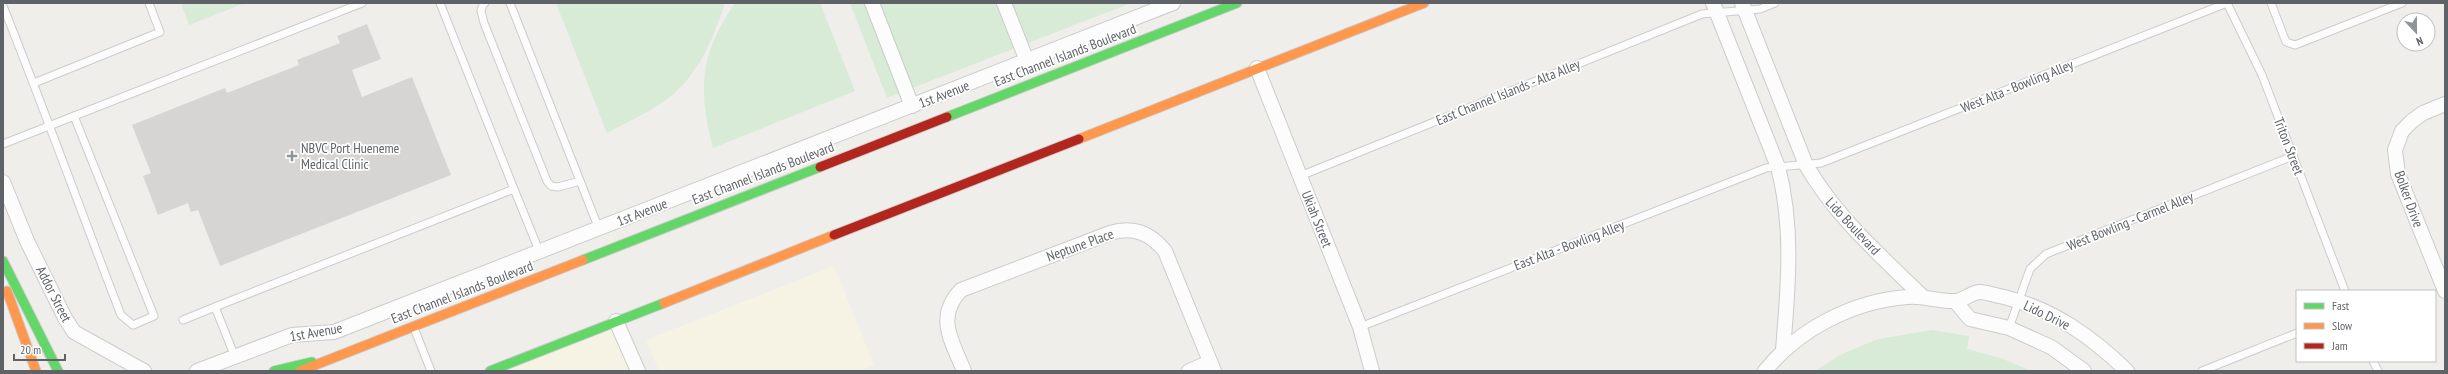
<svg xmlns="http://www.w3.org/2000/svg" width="2448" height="374" font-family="'PT Sans Narrow',sans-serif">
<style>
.commercial{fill:#f7f3e4}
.green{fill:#d8ebd6}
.building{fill:#d6d5d3}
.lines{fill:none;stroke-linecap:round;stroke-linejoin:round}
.lane-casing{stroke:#cbcccc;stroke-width:9}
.street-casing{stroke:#cbcccc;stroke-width:16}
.fast-casing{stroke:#cacacb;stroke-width:11}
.slow-casing{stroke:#cacacb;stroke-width:11}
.jam-casing{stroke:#cacacb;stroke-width:11}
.lane{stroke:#fdfcfc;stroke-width:7}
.street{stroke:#fdfcfc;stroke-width:14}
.fast{stroke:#63d668;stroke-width:9}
.slow{stroke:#ff974d;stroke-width:9}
.jam{stroke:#b3261e;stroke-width:9}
.poi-dot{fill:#919496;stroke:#fff;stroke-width:1.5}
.labels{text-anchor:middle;stroke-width:3.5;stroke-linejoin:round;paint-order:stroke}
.street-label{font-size:14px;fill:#5f6368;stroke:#fff}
.poi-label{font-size:14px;fill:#5f6368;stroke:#fff;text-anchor:start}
</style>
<rect width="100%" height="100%" fill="#efeeea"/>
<!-- commercial -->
<g class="commercial">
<polygon points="834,266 874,365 859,371 659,371 646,340"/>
<polygon points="616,321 638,371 490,371"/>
</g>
<!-- green -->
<g class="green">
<polygon points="181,3 245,3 189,25"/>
<path d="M556,3H725C713,40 696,80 663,102C646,114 625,123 607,133Z"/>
<path d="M735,3H820L855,91L713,148C698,89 699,55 735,3Z"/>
<polygon points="850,3 1131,3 887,98"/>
<polygon points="1932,330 1969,336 1967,349 2001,358 2031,371 1815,371 1842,354 1878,339"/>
</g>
<!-- building -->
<polygon class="building" points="367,24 381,59 352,70 362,97 412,77 451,175 220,266 198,210 191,212 188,203 158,215 143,176 151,173 132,125 225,88 227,93 299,65 297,60 340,43 337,36"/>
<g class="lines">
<!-- lane casing -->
<g class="lane-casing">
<g id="lane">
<polyline points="440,3 514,189"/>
<polyline points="485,3 483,4 481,11 484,23 547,181 551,186 558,187 580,181"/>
<polyline points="510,3 599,229"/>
<polyline points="2227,3 2262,75 2345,291"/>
<polyline points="2271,3 2286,42 2295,45 2402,3"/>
<path d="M3,6C44,108 81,212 121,315L133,325L154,316L74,116"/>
<polyline points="34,83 160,32 149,3"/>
<polyline points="3,144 362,3"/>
<polyline points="1300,176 1702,14 1760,9 1775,3"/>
<polyline points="183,320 215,307"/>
<polyline points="1360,327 1766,168 1821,163 2227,3"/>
<polyline points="414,328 431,371"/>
<polyline points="2009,328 2030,269 2046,254 2293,156"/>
<polyline points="235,357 215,307 514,189 540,253"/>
<polyline points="2373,361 2378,371"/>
<polyline points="2202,371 2297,333"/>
</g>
</g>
<!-- street casing -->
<g class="street-casing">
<g id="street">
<polyline points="872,3 912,106"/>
<polyline points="1004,3 1027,61"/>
<path d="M1713,3L1778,167C1794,228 1788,288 1783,350"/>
<path d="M1742,3L1806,165C1836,217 1880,255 1922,296"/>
<polyline points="1257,68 1360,327 1372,371"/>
<polyline points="2445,104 2423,113 2412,121 2402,131 2395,150 2398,174 2445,291"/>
<polyline points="3,182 27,241 65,318 74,332 144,371"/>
<polyline points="1955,301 1970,319 2009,328 2031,338 2051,347 2084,371"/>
<polyline points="616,321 638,371"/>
<polyline points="197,371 292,335 334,332 1173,3"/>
<path d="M964,371C952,341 935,317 961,290L1110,233C1134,226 1150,233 1165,251L1214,371"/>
<polyline points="1189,371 1210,362"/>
<path d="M1765,371C1798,329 1854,301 1907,297C1923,295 1939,302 1955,301C1963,301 1972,292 1980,292C1987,292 1997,296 2004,297C2053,309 2092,337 2127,371"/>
</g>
</g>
<!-- fast casing -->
<g class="fast-casing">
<g id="fast">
<polyline points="947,117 1237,3"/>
<polyline points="583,260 820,167"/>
<polyline points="3,261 58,371"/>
<polyline points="274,371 312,362"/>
<polyline points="490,371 664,303"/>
</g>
</g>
<!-- slow casing -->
<g class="slow-casing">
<g id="slow">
<polyline points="1079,139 1424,3"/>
<polyline points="7,291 36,371"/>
<polyline points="664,303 834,235"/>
<polyline points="300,371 583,260"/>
</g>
</g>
<!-- jam casing -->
<g class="jam-casing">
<g id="jam">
<polyline points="820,167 947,117"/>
<polyline points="834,235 1079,139"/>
</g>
</g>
<!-- lane -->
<use href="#lane" class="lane"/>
<!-- street -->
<use href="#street" class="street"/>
<!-- fast -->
<use href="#fast" class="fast"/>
<!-- slow -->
<use href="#slow" class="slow"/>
<!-- jam -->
<use href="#jam" class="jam"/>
</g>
<!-- markers -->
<path class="poi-dot" d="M290 150h4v4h4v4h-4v4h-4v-4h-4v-4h4z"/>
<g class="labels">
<!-- street labels -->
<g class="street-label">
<text transform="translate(1065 55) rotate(-21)" y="5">East Channel Islands Boulevard</text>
<text transform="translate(2017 86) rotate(-22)" y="5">West Alta - Bowling Alley</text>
<text transform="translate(1508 92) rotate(-22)" y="5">East Channel Islands - Alta Alley</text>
<text transform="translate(944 94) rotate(-21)" y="5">1st Avenue</text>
<text transform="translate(2289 146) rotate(69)" y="5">Triton Street</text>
<text transform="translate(763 173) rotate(-21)" y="5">East Channel Islands Boulevard</text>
<text transform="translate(2409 199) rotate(70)" y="5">Bolker Drive</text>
<text transform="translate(642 212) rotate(-21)" y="5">1st Avenue</text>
<text transform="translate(1317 219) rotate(68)" y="5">Ukiah Street</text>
<text transform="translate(2130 221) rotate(-22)" y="5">West Bowling - Carmel Alley</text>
<text transform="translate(1853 226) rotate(47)" y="5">Lido Boulevard</text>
<text transform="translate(1080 245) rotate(-20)" y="5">Neptune Place</text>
<text transform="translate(1569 245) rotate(-21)" y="5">East Alta - Bowling Alley</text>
<text transform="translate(462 292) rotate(-21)" y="5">East Channel Islands Boulevard</text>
<text transform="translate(54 294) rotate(63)" y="5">Addor Street</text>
<text transform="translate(2047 315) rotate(26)" y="5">Lido Drive</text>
<text transform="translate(316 332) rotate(-10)" y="5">1st Avenue</text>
</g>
<!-- poi labels -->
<g class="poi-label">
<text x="301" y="153">NBVC Port Hueneme<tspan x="301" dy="16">Medical Clinic</tspan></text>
</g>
</g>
<!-- border -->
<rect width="2448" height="374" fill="none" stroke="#5f6368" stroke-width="8"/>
<!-- legend -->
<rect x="2296" y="290" width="140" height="72" fill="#ffffff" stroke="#bfc1c3"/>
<rect x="2304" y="303" width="20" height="6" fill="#63d668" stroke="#bfc1c3"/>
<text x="2332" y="310" font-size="12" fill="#5f6368">Fast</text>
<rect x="2304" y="323" width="20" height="6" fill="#ff974d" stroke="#bfc1c3"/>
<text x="2332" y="330" font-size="12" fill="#5f6368">Slow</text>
<rect x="2304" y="343" width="20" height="6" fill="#b3261e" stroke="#bfc1c3"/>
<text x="2332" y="350" font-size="12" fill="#5f6368">Jam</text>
<!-- north arrow -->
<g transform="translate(2416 32) rotate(158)"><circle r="19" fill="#ffffff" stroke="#bfc1c3"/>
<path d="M0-3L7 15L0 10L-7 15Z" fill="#919496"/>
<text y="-6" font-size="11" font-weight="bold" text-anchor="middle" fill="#5f6368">N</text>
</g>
<!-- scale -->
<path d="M14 354v6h51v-6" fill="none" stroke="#5f6368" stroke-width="2"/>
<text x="20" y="354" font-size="12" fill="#5f6368" stroke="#ffffff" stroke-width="3" paint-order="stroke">20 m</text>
</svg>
